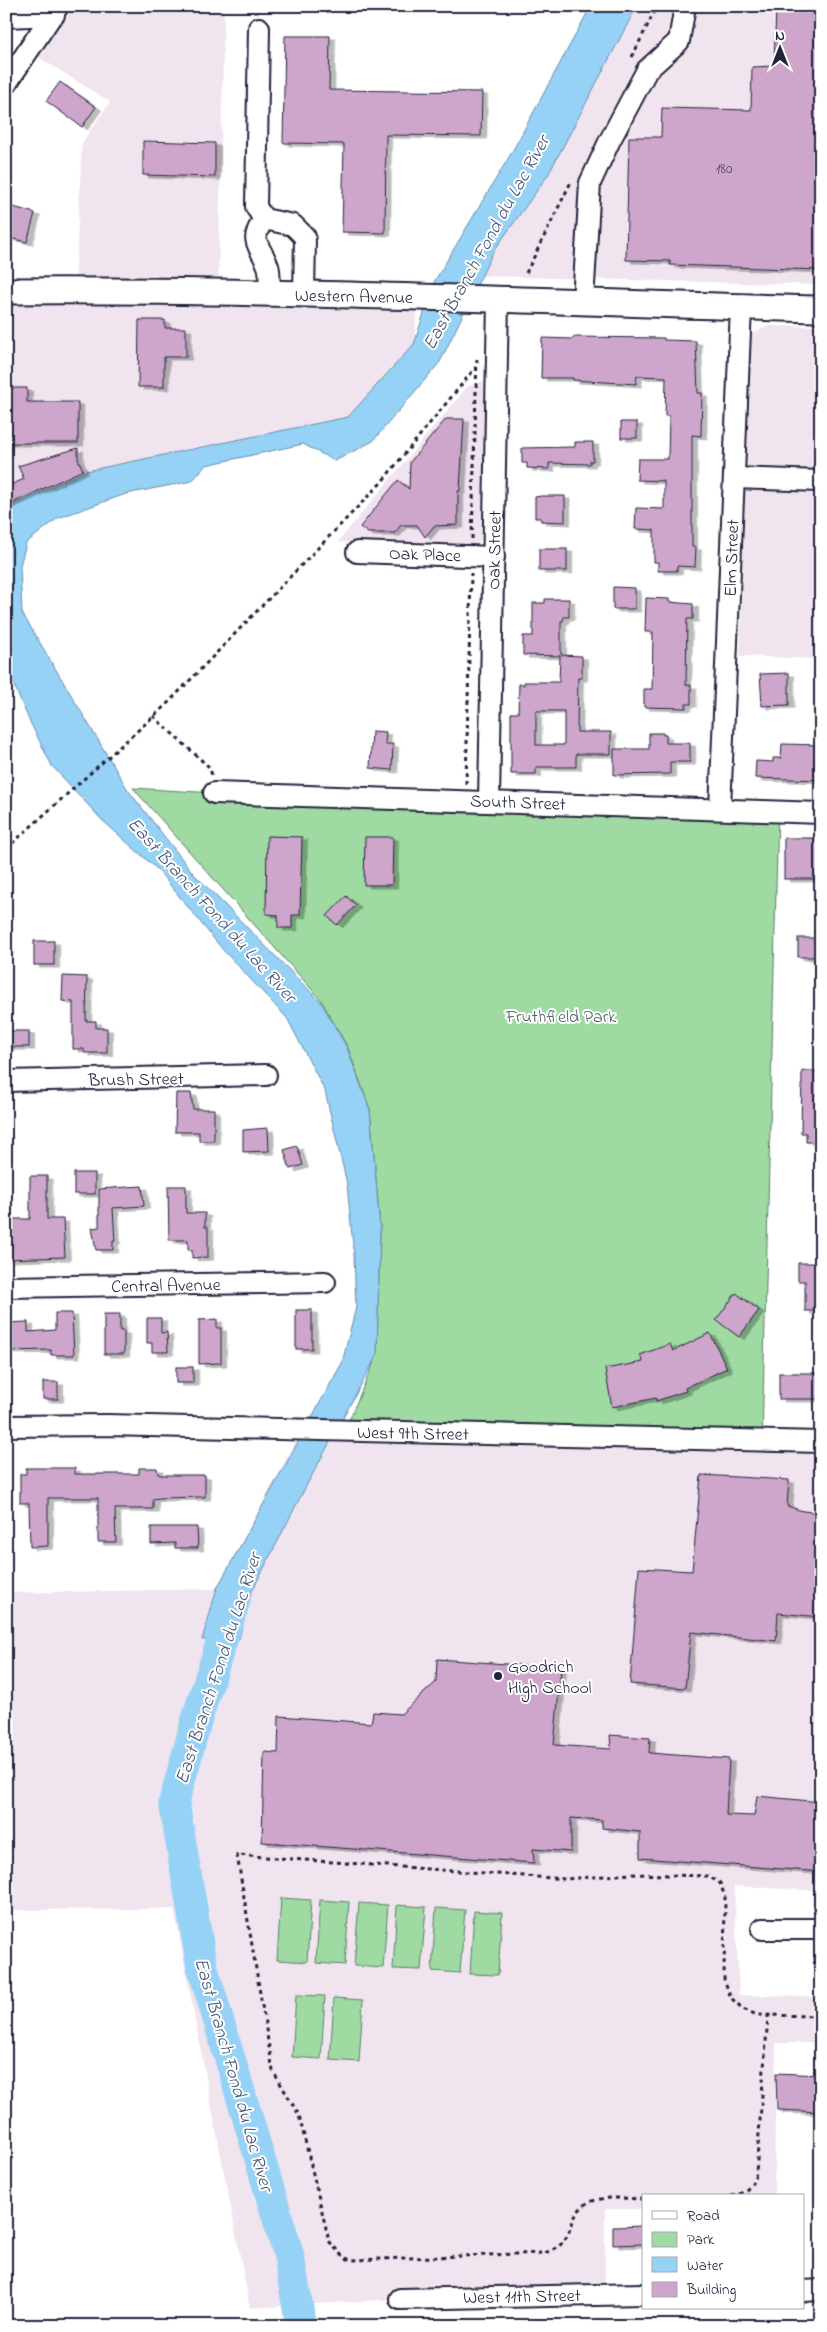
<svg xmlns="http://www.w3.org/2000/svg" width="827" height="2332" font-family="'Indie Flower',sans-serif">
<style>
.built{fill:#f0e4ef}
.green{fill:#9edaa1;stroke:#607e6e}
.water{fill:#96d2f6;stroke:#688cab}
.lines{fill:none;stroke-linecap:round;stroke-linejoin:round}
.river{stroke:#96d2f6;stroke-width:31}
.building{fill:#cea5cb;stroke:#22223b;fill-rule:evenodd;filter:url(#shadow)}
.minor-casing{stroke:#22223b;stroke-width:24}
.major-casing{stroke:#22223b;stroke-width:29}
.path{stroke:#22223b;stroke-width:3;stroke-dasharray:4 4;stroke-linecap:butt}
.minor{stroke:#fff;stroke-width:20}
.major{stroke:#fff;stroke-width:25}
.poi-dot{fill:#22223b;stroke:#fff;stroke-width:2}
.labels{text-anchor:middle;stroke-width:4;stroke-linejoin:round;paint-order:stroke}
.number-label{font-size:15px;fill:#4d435f}
.street-label{font-size:18px;fill:#22223b;stroke:#fff}
.park-label{font-size:18px;fill:#4d625f;stroke:#fff}
.poi-label{font-size:18px;fill:#22223b;stroke:#fff;text-anchor:start}
.water-label{font-size:19px;font-style:italic;fill:#455773;stroke:#fff}
</style>
<defs>
<filter id="shadow"><feDropShadow dx="5.5" dy="3" stdDeviation="0" flood-color="#0004"/></filter>
</defs>
<rect width="100%" height="100%" fill="#fff"/>
<filter id="ink" filterUnits="userSpaceOnUse"><feTurbulence type="fractalNoise" baseFrequency=".02" numOctaves="2"/><feDisplacementMap in="SourceGraphic" scale="10" xChannelSelector="R" yChannelSelector="G"/><feConvolveMatrix kernelMatrix="1 2 1 2 8 2 1 2 1" color-interpolation-filters="sRGB"/></filter>
<g filter="url(#ink)">
<!-- built -->
<g class="built">
<polygon points="58,6 224,6 218,293 418,298 414,344 348,417 86,471 6,508 6,291 75,288 82,143 110,102 29,51"/>
<polygon points="395,6 591,6 587,14"/>
<polygon points="637,6 821,6 821,285 481,276 493,252 548,175"/>
<polygon points="768,326 821,326 821,659 740,656 749,343 752,334"/>
<polygon points="486,380 481,537 478,544 475,547 338,542 467,387"/>
<polygon points="302,1429 821,1442 821,1891 734,1886 739,1995 821,1997 821,2043 776,2043 774,2196 643,2196 643,2209 605,2209 605,2295 400,2299 250,2308 174,1909 6,1910 6,1593 217,1589"/>
</g>
<!-- green -->
<g class="green">
<polygon points="133,788 214,793 778,811 762,1441 344,1432 377,1355 380,1227 370,1109 348,1048 321,1000"/>
<polygon points="281,1898 311,1900 307,1962 277,1960"/>
<polygon points="320,1900 349,1902 345,1965 316,1963"/>
<polygon points="359,1903 388,1905 383,1968 354,1966"/>
<polygon points="397,1905 426,1907 421,1970 393,1969"/>
<polygon points="436,1908 465,1910 460,1973 432,1971"/>
<polygon points="474,1911 502,1913 498,1975 470,1974"/>
<polygon points="296,1995 325,1996 321,2059 292,2057"/>
<polygon points="334,1998 363,2000 359,2062 330,2060"/>
</g>
<!-- water -->
<polygon class="water" points="591,6 637,6 548,175 493,252 440,362 373,441 335,461 303,444 206,465 192,481 126,494 58,518 26,543 20,566 22,613 128,790 193,873 321,1002 347,1048 370,1110 380,1228 377,1355 304,1490 251,1593 239,1639 202,1640 217,1588 342,1363 356,1307 354,1256 347,1184 325,1091 287,1018 223,950 157,869 102,820 52,766 30,722 6,667 6,508 86,471 348,417 414,344 434,282 512,152"/>
<g class="lines">
<!-- river -->
<polyline class="river" points="235,1600 198,1715 174,1802 201,1962 289,2256 301,2326"/>
</g>
<!-- building -->
<g class="building">
<polygon points="776,6 821,6 821,270 670,265 670,261 626,260 629,137 661,137 662,108 751,110 752,67 774,66"/>
<polygon points="285,36 330,36 329,90 482,92 481,136 386,135 385,233 342,232 344,144 283,143"/>
<polygon points="60,82 96,107 82,127 46,101"/>
<polygon points="143,141 215,143 215,177 143,175"/>
<polygon points="6,205 35,213 27,242 6,237"/>
<polygon points="139,320 165,320 165,328 186,328 186,357 164,357 164,387 138,387"/>
<polygon points="573,337 664,338 664,340 696,341 698,393 702,393 701,436 692,435 692,547 696,547 695,567 677,566 677,571 658,571 658,562 654,562 654,530 635,529 636,508 664,509 664,481 637,480 638,459 668,459 669,416 665,416 666,377 637,376 636,384 573,380 573,378 541,378 542,338 573,339"/>
<polygon points="6,388 27,388 27,402 78,402 78,443 6,443"/>
<polygon points="446,419 464,419 460,491 458,491 458,525 434,526 425,537 417,525 401,525 395,533 368,533 360,527 398,480 409,489 410,462"/>
<rect x="621" y="422" width="16" height="16"/>
<polygon points="575,442 593,442 593,461 590,461 590,464 549,463 549,469 527,468 527,463 522,463 522,448 575,447"/>
<polygon points="78,448 78,459 83,470 6,506 6,487 24,479 18,466"/>
<polygon points="541,496 565,496 565,522 541,521 541,518 535,518 535,497"/>
<rect x="539" y="549" width="28" height="22"/>
<polygon points="613,587 635,588 635,609 613,609"/>
<polygon points="646,598 669,599 669,602 693,604 693,619 687,619 686,685 691,685 691,704 686,704 686,708 644,707 644,689 652,689 653,632 645,632"/>
<path d="M545,599H569V617H564L563,621H561V655L582,656V678H578L577,732H611V754H576V767H536V774H511V713H518L519,684L524,685V682H559L560,656L523,655V636H533V603H545ZM536,711H564V745H536Z"/>
<polygon points="789,673 789,705 762,706 760,674"/>
<polygon points="372,731 386,732 385,744 393,744 392,770 370,768"/>
<polygon points="649,733 663,733 663,735 666,735 666,743 690,743 690,762 670,762 670,774 614,775 614,749 649,749"/>
<polygon points="782,744 821,745 821,780 755,778 756,761 773,762 773,758 781,758"/>
<polygon points="267,836 302,837 300,915 292,915 292,928 278,928 278,915 266,914"/>
<polygon points="365,837 393,837 392,885 364,885"/>
<rect x="784" y="838" width="37" height="41"/>
<polygon points="346,896 356,905 337,925 327,916"/>
<rect x="798" y="938" width="23" height="19"/>
<rect x="34" y="941" width="20" height="24"/>
<polygon points="63,976 87,977 86,1021 96,1021 96,1028 107,1028 107,1053 84,1053 84,1049 73,1049 73,1002 62,1001"/>
<rect x="6" y="1031" width="23" height="16"/>
<polygon points="802,1071 821,1071 821,1142 806,1142 806,1133 801,1133"/>
<polygon points="176,1093 191,1093 193,1109 214,1109 214,1141 199,1141 199,1132 175,1132"/>
<polygon points="268,1128 269,1151 243,1152 243,1130"/>
<polygon points="297,1146 303,1165 290,1169 284,1150"/>
<rect x="74" y="1173" width="21" height="21"/>
<polygon points="30,1176 47,1176 47,1219 63,1219 65,1257 6,1259 6,1219 30,1219"/>
<polygon points="142,1186 144,1206 113,1208 115,1241 113,1241 113,1250 96,1250 92,1228 99,1227 99,1189"/>
<polygon points="168,1186 186,1186 186,1213 205,1213 205,1227 208,1227 208,1257 192,1258 192,1250 188,1250 188,1240 169,1240"/>
<polygon points="798,1263 821,1263 820,1311 805,1311 805,1281 798,1281"/>
<polygon points="736,1293 759,1310 739,1337 716,1320"/>
<rect x="296" y="1310" width="16" height="39"/>
<polygon points="55,1313 72,1313 74,1355 51,1355 51,1350 6,1351 6,1323 28,1322 28,1332 55,1330"/>
<polygon points="104,1314 120,1314 120,1331 124,1331 124,1354 104,1354"/>
<polygon points="147,1318 161,1318 161,1333 167,1332 168,1352 152,1352 152,1343 147,1343"/>
<polygon points="217,1319 217,1328 221,1328 221,1363 199,1364 199,1320"/>
<polygon points="710,1333 727,1368 685,1388 686,1391 656,1401 656,1398 612,1407 605,1369 643,1362 640,1355 670,1344 673,1351"/>
<rect x="176" y="1367" width="17" height="16"/>
<rect x="779" y="1373" width="42" height="26"/>
<rect x="43" y="1382" width="15" height="17"/>
<polygon points="26,1468 75,1468 75,1474 139,1474 139,1468 157,1468 158,1474 160,1475 205,1475 205,1497 160,1498 153,1499 153,1509 115,1509 116,1542 98,1542 98,1498 48,1498 48,1546 30,1547 29,1503 20,1503 20,1474 26,1474"/>
<polygon points="701,1475 789,1480 787,1506 803,1511 821,1513 821,1617 778,1613 776,1641 691,1632 685,1688 630,1684 639,1568 692,1571"/>
<polygon points="151,1527 197,1527 198,1548 175,1548 175,1543 151,1544"/>
<polygon points="437,1659 561,1668 554,1745 611,1749 610,1735 650,1738 649,1753 729,1759 726,1815 754,1816 757,1796 821,1802 821,1872 640,1858 640,1832 602,1828 602,1820 571,1818 571,1852 533,1849 534,1863 262,1842 264,1752 278,1753 279,1716 371,1723 373,1712 401,1714 436,1682"/>
<polygon points="776,2073 821,2075 821,2112 777,2110"/>
<polygon points="643,2226 643,2244 613,2245 613,2227"/>
</g>
<g class="lines">
<!-- minor casing -->
<g class="minor-casing">
<g id="minor">
<polyline points="6,17 54,15"/>
<polyline points="259,28 256,207 264,219 293,225 305,237 304,295"/>
<polyline points="6,84 58,6"/>
<path d="M264,219C248,243 260,244 268,266C271,274 269,286 269,294"/>
<polyline points="583,302 590,183 609,142 647,70 679,41 685,6"/>
<polyline points="734,478 821,481"/>
<polyline points="357,552 494,557"/>
<polyline points="214,793 821,813"/>
<polyline points="489,801 498,299"/>
<polyline points="720,809 741,307"/>
<polyline points="6,1081 266,1075"/>
<polyline points="6,1287 325,1282"/>
<polyline points="6,1426 107,1425 821,1442"/>
<polyline points="762,1929 821,1929"/>
<polyline points="803,2291 821,2290"/>
<polyline points="400,2299 643,2294"/>
</g>
</g>
<!-- major casing -->
<g class="major-casing">
<path id="major" d="M6,291C278,289 549,302 821,309"/>
</g>
<!-- path -->
<g class="path">
<polyline points="632,57 657,6"/>
<polyline points="526,273 571,182"/>
<polyline points="472,539 477,356"/>
<polyline points="153,716 209,767 212,775"/>
<polyline points="466,784 471,573"/>
<polyline points="6,849 165,706 380,484 476,367"/>
<path d="M731,2196C745,2194 752,2187 756,2173L768,2016"/>
<path d="M643,2199C627,2199 603,2195 588,2203C564,2216 578,2245 543,2253L353,2260L344,2258L329,2241L299,2115L273,2071L237,1855L565,1879L631,1874L708,1876L720,1883L725,1897L724,1979L731,1998L743,2009L757,2015L821,2016"/>
</g>
<!-- minor -->
<use href="#minor" class="minor"/>
<!-- major -->
<use href="#major" class="major"/>
</g>
</g>
<!-- markers -->
<circle class="poi-dot" cx="498" cy="1676" r="5"/>
<g class="labels">
<!-- number labels -->
<g class="number-label">
<text x="724" y="173">180</text>
</g>
<!-- street labels -->
<g class="street-label">
<text transform="translate(354 296) rotate(1)" y="6">Western Avenue</text>
<text transform="translate(494 550) rotate(-89)" y="6">Oak Street</text>
<text transform="translate(425 554) rotate(2)" y="6">Oak Place</text>
<text transform="translate(731 558) rotate(-88)" y="6">Elm Street</text>
<text transform="translate(518 802) rotate(2)" y="6">South Street</text>
<text transform="translate(136 1079) rotate(-1)" y="6">Brush Street</text>
<text transform="translate(166 1285) rotate(-1)" y="6">Central Avenue</text>
<text transform="translate(413 1433) rotate(1)" y="6">West 9th Street</text>
<text transform="translate(522 2296) rotate(-1)" y="6">West 11th Street</text>
</g>
<!-- park labels -->
<g class="park-label">
<text x="561" y="1022">Fruthfield Park</text>
</g>
<!-- poi labels -->
<g class="poi-label">
<text x="508" y="1672">Goodrich<tspan x="508" dy="21">High School</tspan></text>
</g>
<!-- water labels -->
<g class="water-label">
<text transform="translate(485 242) rotate(-61)" y="7">East Branch Fond du Lac River</text>
<text transform="translate(213 909) rotate(48)" y="7">East Branch Fond du Lac River</text>
<text transform="translate(217 1668) rotate(-72)" y="7">East Branch Fond du Lac River</text>
<text transform="translate(235 2074) rotate(74)" y="7">East Branch Fond du Lac River</text>
</g>
</g>
<!-- margin -->
<rect width="827" height="2332" fill="none" stroke="#fff" stroke-width="25"/>
<rect x="12" y="12" width="802" height="2307" fill="none" stroke="#22223b" stroke-width="2" filter="url(#ink)"/>
<!-- legend -->
<rect x="642" y="2194" width="162" height="115" fill="#ffffff" stroke="#a7a7b1"/>
<rect x="652" y="2211" width="25" height="8" fill="#ffffff" stroke="#a7a7b1"/>
<text x="687" y="2220" font-size="15" fill="#22223b">Road</text>
<rect x="652" y="2232" width="25" height="15" fill="#9edaa1" stroke="#a7a7b1"/>
<text x="687" y="2244" font-size="15" fill="#22223b">Park</text>
<rect x="652" y="2257" width="25" height="15" fill="#96d2f6" stroke="#a7a7b1"/>
<text x="687" y="2270" font-size="15" fill="#22223b">Water</text>
<rect x="652" y="2282" width="25" height="15" fill="#cea5cb" stroke="#a7a7b1"/>
<text x="687" y="2294" font-size="15" fill="#22223b">Building</text>
<!-- north arrow -->
<g transform="translate(780 48)" stroke="#ffffff" stroke-width="4" paint-order="stroke">
<path d="M0-4L9 19L0 12L-9 19Z" fill="#22223b"/>
<text y="-8" font-size="14" font-weight="bold" text-anchor="middle" fill="#22223b">N</text>
</g>
</svg>
